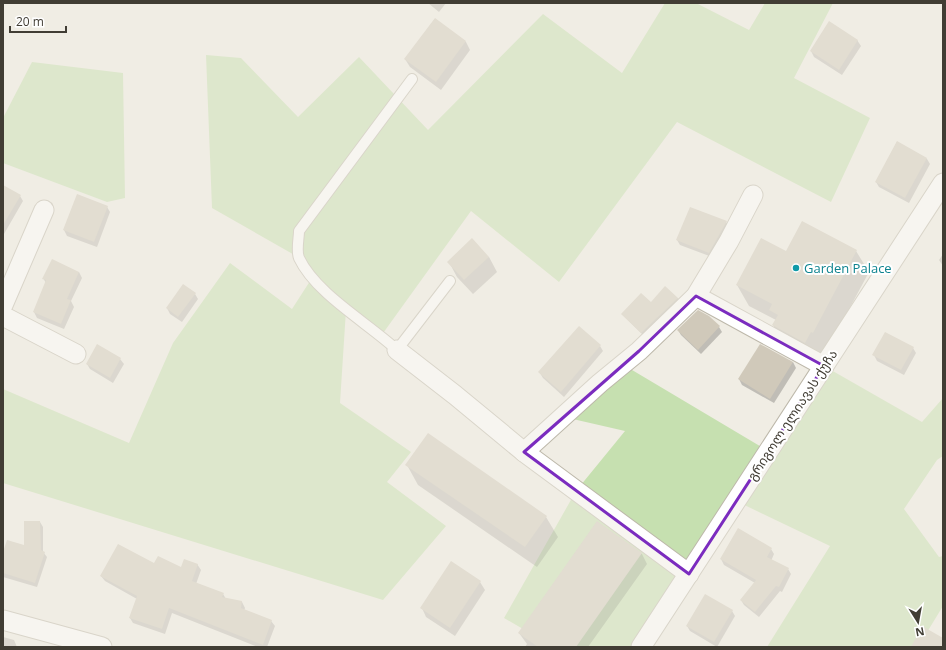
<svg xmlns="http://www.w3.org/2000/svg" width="946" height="650" font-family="'Open Sans','Noto Sans Georgian',sans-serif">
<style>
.green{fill:#c6e0b0}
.shadow{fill:#0003}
.building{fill:#d0c9ba}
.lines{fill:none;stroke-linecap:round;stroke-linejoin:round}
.lane-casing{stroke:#bdb8aa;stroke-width:12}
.street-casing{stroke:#bdb8aa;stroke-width:21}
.lane{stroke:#fff;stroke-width:10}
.street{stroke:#fff;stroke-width:19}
.marked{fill:none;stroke:#7b2cbf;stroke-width:3;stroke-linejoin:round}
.culture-dot{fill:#0f9aa8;stroke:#fff;stroke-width:1.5}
.labels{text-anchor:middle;stroke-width:4;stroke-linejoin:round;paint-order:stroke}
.culture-label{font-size:13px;fill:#0d838f;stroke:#fff;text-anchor:start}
.street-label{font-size:13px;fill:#413d34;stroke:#fff}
</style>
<rect width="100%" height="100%" fill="#f0ede4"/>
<!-- green -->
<g class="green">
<polygon points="665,3 696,3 749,30 765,3 833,3 794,78 870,118 831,202 677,122 559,282 471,211 381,336 346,310 340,403 411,452 387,482 446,526 383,600 3,483 3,389 129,443 173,343 230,263 292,309 312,278 298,257 212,208 206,55 241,58 298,117 359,57 428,130 543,14 622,73"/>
<polygon points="32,62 123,73 125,198 107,202 3,163 3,118"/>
<polygon points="622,364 768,451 824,366 922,422 943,398 943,456 937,460 904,509 939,557 943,556 943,606 918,647 767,647 830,546 736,501 641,647 554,647 504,618 576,491 625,431 564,417"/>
</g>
<!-- shadow -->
<g class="shadow">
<polygon points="428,3 446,3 439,12"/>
<polygon points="435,19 466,42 470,50 441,90 410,67 405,59"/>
<polygon points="857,40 861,46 842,75 814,57 811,51"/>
<polygon points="897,142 927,159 930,164 909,203 879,187 876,182"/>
<polygon points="3,186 20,196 23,201 4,234 3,238"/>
<polygon points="107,207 110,212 97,247 67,236 64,230"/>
<polygon points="726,222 729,227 712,257 680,245 677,240"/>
<polygon points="856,251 869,272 825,354 817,363 785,346 773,325 776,320 749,306 737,285"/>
<polygon points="943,254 943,266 939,260"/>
<polygon points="489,257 497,272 473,294 457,277 449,262"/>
<polygon points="79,272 82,278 71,301 74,307 64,329 37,318 34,312 46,283 43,278"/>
<polygon points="195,294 198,299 182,322 170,314 167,308"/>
<polygon points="678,298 680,303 645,337 622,314 651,304"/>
<polygon points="719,327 722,332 701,354 681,335 678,330"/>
<polygon points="97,346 120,359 124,364 113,383 90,369 87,364"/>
<polygon points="600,346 603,351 564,397 543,378 540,373"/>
<polygon points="913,348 916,353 904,375 877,361 874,355"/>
<polygon points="793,362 796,368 774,403 742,385 739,379"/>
<polygon points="407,465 546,517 558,537 537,567 418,485"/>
<polygon points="40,522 43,527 43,552 47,557 37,587 3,577 3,555 25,547"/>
<polygon points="597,522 642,554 647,564 588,647 525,647 527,644 519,633"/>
<polygon points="771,549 774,554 771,561 788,569 791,574 782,592 780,591 759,617 744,605 741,600 755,583 724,565 721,559"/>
<polygon points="155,564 182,569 197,564 201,570 196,584 223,594 226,599 242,602 245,608 244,611 271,621 275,626 267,647 258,647 172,613 165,634 133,623 130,618 137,599 105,581 101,576"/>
<polygon points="480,582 485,590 455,636 426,617 422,608"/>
<polygon points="732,611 735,616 717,647 690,631 687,626"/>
<polygon points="3,637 14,640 17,647 3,647"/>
</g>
<!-- building -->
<g class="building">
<polygon points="435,18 466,41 436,82 404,59"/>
<polygon points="829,21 858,40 839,70 810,51"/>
<polygon points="897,141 927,158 905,198 875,182"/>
<polygon points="3,185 21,195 3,225"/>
<polygon points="77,194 108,206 94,242 63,230"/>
<polygon points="690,207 727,221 709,253 676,240"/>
<polygon points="802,221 857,250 813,333 811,332 805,343 772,325 778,315 769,310 772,304 736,285 761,238 786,251"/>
<polygon points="472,238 489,257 464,280 447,262"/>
<polygon points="52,259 79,272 67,299 71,300 61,324 33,312 46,280 42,279"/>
<polygon points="183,284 196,293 178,317 166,308"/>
<polygon points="665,286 678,298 641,333 621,314 641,293 651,302"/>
<polygon points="698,310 709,316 720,326 698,350 677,330"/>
<polygon points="579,326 601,345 561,392 538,372"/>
<polygon points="885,332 914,347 901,370 872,355"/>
<polygon points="97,344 121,358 110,378 86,364"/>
<polygon points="760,344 793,362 770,399 738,379"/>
<polygon points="428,433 547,516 525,547 405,465"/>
<polygon points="24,521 40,521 41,550 45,552 35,583 3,573 3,552 7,540 24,545"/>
<polygon points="597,521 642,553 576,647 538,647 518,633"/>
<polygon points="738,528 772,548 767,557 789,568 779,587 776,586 755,612 740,600 756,580 720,559"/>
<polygon points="118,544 154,563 158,556 181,567 184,559 198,564 192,581 224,593 222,597 242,601 241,608 272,620 263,645 169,608 162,629 129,618 137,596 100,576"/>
<polygon points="451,561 481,581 450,628 420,608"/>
<polygon points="705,594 733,610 714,642 686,626"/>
<polygon points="922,626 943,638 943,647 911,647"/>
</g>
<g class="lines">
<!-- lane casing -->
<g class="lane-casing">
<path id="lane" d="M412,79L299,231C299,238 296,251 299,258C316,294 368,323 397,350L450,281"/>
</g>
<!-- street casing -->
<g class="street-casing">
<g id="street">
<polyline points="696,296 824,366"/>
<polyline points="3,305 44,210"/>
<polyline points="3,316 76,354"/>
<polyline points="397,350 455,395 524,452 689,574"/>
<polyline points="524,452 600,383 639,351 696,296 729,241 753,195"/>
<polyline points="3,620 102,647"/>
<polyline points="641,647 943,183"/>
</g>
</g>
<!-- lane -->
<use href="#lane" class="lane"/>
<!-- street -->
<use href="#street" class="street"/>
</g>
<!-- marked area -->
<path d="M0 0H946V650H0ZM696,296L824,366L689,574L524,452L639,351Z" fill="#f0ede4" fill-opacity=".55" fill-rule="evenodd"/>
<path class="marked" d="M696,296L824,366L689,574L524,452L639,351Z"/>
<!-- markers -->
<circle class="culture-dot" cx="796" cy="268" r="4"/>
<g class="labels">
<!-- culture labels -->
<g class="culture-label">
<text x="804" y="273">Garden Palace</text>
</g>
<!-- street labels -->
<g class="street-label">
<text transform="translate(792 415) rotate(-57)" y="5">გრიგოლ ელიავას ქუჩა</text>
</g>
</g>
<!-- border -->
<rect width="946" height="650" fill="none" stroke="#413d34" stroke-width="8"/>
<!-- north arrow -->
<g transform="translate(918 622) rotate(169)" stroke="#ffffff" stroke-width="3" paint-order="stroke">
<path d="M0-3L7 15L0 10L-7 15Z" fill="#413d34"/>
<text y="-6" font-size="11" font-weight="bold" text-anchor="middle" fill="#413d34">N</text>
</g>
<!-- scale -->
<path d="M10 26v6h56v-6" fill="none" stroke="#413d34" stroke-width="2"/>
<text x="16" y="26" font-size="12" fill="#413d34" stroke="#ffffff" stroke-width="3" paint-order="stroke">20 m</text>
</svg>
